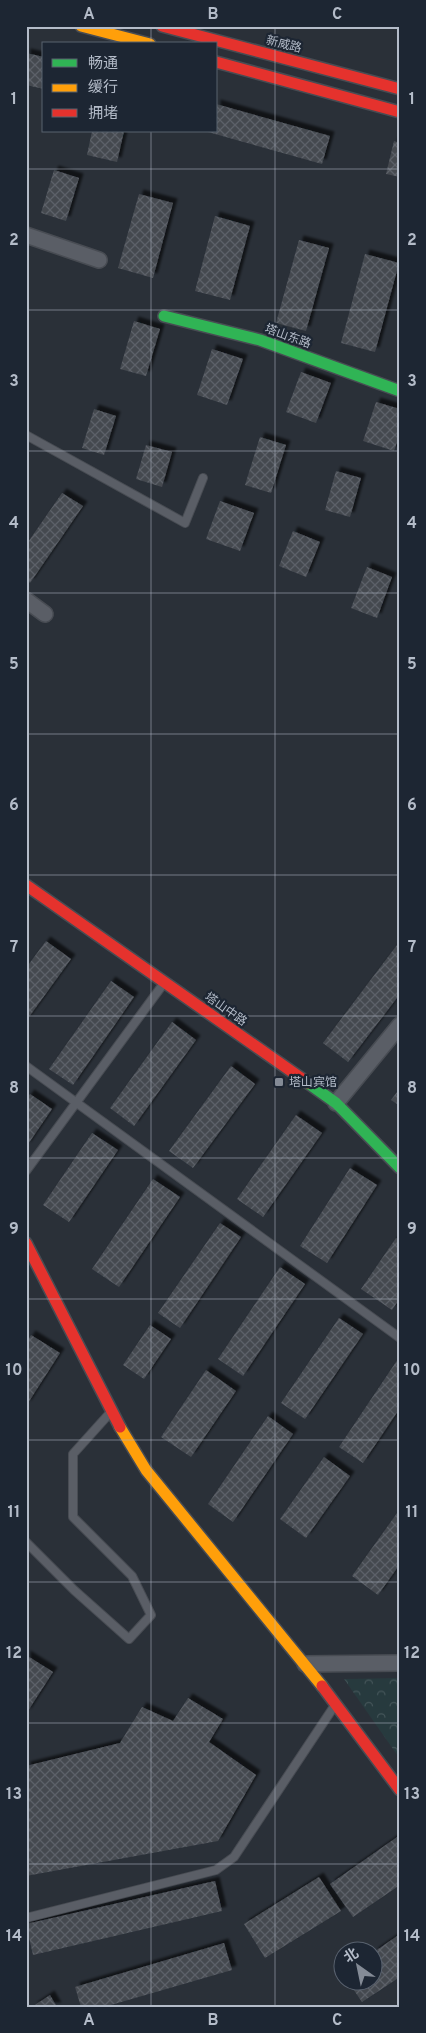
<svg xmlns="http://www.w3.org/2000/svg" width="426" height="2033" font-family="Overpass,'Noto Sans SC',sans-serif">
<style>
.forest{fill:url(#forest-crowns)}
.building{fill:url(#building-cross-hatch);filter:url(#shadow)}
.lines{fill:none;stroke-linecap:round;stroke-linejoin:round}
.lane-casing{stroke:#484c53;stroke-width:10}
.street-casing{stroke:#484c53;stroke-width:18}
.fast-casing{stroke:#484c53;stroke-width:14}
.slow-casing{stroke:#484c53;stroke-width:14}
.jam-casing{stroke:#484c53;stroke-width:14}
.lane{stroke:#5a5e66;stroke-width:8}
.street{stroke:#5a5e66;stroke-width:15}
.fast{stroke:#30b455;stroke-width:11}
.slow{stroke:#ff9f0a;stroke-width:11}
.jam{stroke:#e5322d;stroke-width:11}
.grid{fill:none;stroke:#b4bcc9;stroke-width:1;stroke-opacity:0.55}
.poi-dot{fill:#848b96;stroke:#1d2633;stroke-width:2}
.labels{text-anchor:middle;stroke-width:4.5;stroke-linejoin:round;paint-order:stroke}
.street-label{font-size:12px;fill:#b4bcc9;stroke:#1d2633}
.poi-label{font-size:12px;fill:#b4bcc9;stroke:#1d2633;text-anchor:start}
.neatline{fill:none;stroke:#b4bcc9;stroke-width:2}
.grid-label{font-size:16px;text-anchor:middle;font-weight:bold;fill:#b4bcc9}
</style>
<defs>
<pattern id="forest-crowns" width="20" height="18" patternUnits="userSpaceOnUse" patternTransform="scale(1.25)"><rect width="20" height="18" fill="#273a3e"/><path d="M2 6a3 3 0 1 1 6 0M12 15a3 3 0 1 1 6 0" fill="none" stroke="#445559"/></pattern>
<pattern id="building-cross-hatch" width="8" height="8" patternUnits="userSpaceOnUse" patternTransform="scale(1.25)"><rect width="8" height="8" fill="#444950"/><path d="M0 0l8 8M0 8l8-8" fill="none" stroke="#5d6168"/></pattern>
<filter id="shadow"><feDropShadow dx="4.5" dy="-4.5" stdDeviation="1" flood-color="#0009"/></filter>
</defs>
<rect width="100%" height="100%" fill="#2a3038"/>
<!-- forest -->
<polygon class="forest" points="400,1678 400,1759 344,1679"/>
<!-- building -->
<g class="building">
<polygon points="26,53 44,57 44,89 26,85"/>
<polygon points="216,104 330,136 322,164 208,132 216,131"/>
<polygon points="92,131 124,131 117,162 87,155"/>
<polygon points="394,141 400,143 400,177 386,174"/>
<polygon points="54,170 79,178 66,221 41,213"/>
<polygon points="139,194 173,203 153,278 118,268"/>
<polygon points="215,216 250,226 230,300 195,291"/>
<polygon points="299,240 329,248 306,331 276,323"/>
<polygon points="365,254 399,263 375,352 341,343"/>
<polygon points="134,321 160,329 146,376 120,369"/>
<polygon points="212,349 243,359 227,405 197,395"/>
<polygon points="301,372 331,383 316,423 286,412"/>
<polygon points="376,402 400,409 400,433 394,451 363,441"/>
<polygon points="94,409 116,416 104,455 82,448"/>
<polygon points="260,437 286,445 271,493 245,485"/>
<polygon points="146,445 172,452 162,487 136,479"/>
<polygon points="336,471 361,478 350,517 325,510"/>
<polygon points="62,493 83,506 30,583 26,580 26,545"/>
<polygon points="220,501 254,513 240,551 206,539"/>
<polygon points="293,531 320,542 306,577 279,566"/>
<polygon points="367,567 392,577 377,618 351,608"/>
<polygon points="46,941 71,959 26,1021 26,968"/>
<polygon points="400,941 400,994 348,1062 323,1043"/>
<polygon points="111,981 134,997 73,1085 49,1069"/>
<polygon points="172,1022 196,1040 134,1126 110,1108"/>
<polygon points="231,1066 255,1084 193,1168 169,1151"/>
<polygon points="400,1088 400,1106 391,1100"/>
<polygon points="30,1094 52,1109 26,1147 26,1099"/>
<polygon points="296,1115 322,1133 263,1217 237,1199"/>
<polygon points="92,1133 118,1150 69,1222 43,1205"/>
<polygon points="350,1168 377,1185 327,1263 300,1246"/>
<polygon points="153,1179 180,1197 119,1287 92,1269"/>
<polygon points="220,1223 241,1237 180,1328 158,1313"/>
<polygon points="396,1238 400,1240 400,1298 392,1310 361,1289"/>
<polygon points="280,1267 305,1284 243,1376 218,1359"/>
<polygon points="339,1318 363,1334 305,1419 281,1403"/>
<polygon points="150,1325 171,1339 144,1379 123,1365"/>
<polygon points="31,1335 60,1353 26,1406 26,1343"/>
<polygon points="398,1359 400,1408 363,1463 339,1447"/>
<polygon points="206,1370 236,1391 191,1457 161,1437"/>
<polygon points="268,1416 293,1434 233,1522 208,1504"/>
<polygon points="324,1457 350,1476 306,1538 280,1519"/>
<polygon points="400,1509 400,1564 378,1595 352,1576"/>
<polygon points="26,1655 53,1672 26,1714"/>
<polygon points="188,1698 223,1719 209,1742 256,1775 218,1841 26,1876 26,1766 120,1743 142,1707 173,1721"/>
<polygon points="400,1835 400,1885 353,1917 330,1884"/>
<polygon points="319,1877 341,1911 265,1958 244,1924"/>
<polygon points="215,1881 222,1911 33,1955 26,1924"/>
<polygon points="400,1934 400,1977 362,2002 347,1980 374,1980 374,1952"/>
<polygon points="224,1943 232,1970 104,2007 81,2007 75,1987"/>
<polygon points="50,1995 57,2007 32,2007"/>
</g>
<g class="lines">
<!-- lane casing -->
<g class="lane-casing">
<g id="lane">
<polyline points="26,435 185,523 203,478"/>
<polyline points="26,1066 400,1338"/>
<polyline points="26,1171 164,983"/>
<polyline points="26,1542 74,1590 129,1639 151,1615 132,1576 73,1517 73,1454 109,1414"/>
<polyline points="26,1918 216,1870 234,1857 335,1705"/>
</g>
</g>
<!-- street casing -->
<g class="street-casing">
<g id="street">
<polyline points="26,235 99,260"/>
<polyline points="26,600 45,614"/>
<polyline points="336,1103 400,1025"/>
<polyline points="305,1664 400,1663"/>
</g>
</g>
<!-- fast casing -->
<g class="fast-casing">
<g id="fast">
<polyline points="164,316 260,340 400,391"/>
<polyline points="308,1083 336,1103 400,1168"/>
</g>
</g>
<!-- slow casing -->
<g class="slow-casing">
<g id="slow">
<polyline points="81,26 150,44"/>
<polyline points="120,1427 146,1470 322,1686"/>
</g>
</g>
<!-- jam casing -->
<g class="jam-casing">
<g id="jam">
<polyline points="162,26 400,89"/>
<polyline points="216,62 400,112"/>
<polyline points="26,885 308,1083"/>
<polyline points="26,1243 120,1427"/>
<polyline points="322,1686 400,1790"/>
</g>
</g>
<!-- lane -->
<use href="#lane" class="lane"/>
<!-- street -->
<use href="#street" class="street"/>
<!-- fast -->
<use href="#fast" class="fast"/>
<!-- slow -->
<use href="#slow" class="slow"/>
<!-- jam -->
<use href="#jam" class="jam"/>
</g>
<!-- grid -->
<path class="grid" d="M151,26V44M275,26V2007M151,131V2007M26,169H400M26,310H400M26,451H400M26,593H400M26,734H400M26,875H400M26,1016H400M26,1158H400M26,1299H400M26,1440H400M26,1582H400M26,1723H400M26,1864H400"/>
<!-- markers -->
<rect class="poi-dot" x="274" y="1077" width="10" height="10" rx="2.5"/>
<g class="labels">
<!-- street labels -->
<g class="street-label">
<text transform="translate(284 44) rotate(14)" y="4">新威路</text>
<text transform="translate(288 336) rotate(20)" y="4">塔山东路</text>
<text transform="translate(226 1009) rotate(35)" y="4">塔山中路</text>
</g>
<!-- poi labels -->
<g class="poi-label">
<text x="289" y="1086">塔山宾馆</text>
</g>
</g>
<!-- border -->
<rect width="426" height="2033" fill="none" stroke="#1d2633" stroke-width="55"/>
<!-- legend -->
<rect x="42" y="42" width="175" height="90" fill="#1d2633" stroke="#59626f"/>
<rect x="52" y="59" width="25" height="8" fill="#30b455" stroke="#59626f"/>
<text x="88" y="68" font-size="15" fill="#b4bcc9">畅通</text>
<rect x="52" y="84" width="25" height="8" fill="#ff9f0a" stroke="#59626f"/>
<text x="88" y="92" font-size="15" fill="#b4bcc9">缓行</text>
<rect x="52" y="109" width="25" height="8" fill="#e5322d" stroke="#59626f"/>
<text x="88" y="118" font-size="15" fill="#b4bcc9">拥堵</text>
<!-- north arrow -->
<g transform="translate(358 1966) rotate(327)"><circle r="24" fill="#1d2633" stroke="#59626f"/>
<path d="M0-4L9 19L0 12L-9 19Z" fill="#848b96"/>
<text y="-8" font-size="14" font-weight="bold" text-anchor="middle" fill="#b4bcc9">北</text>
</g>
<rect x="28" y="28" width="370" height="1978" class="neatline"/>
<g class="grid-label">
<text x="89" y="19">A</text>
<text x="213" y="19">B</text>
<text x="337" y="19">C</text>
<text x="14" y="104">1</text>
<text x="412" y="104">1</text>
<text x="14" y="245">2</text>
<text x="412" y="245">2</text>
<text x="14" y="386">3</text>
<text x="412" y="386">3</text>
<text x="14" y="528">4</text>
<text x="412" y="528">4</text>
<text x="14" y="669">5</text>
<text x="412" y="669">5</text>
<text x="14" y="810">6</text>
<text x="412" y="810">6</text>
<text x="14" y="952">7</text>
<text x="412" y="952">7</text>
<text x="14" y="1093">8</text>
<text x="412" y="1093">8</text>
<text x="14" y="1234">9</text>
<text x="412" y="1234">9</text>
<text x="14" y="1375">10</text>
<text x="412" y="1375">10</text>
<text x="14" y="1517">11</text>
<text x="412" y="1517">11</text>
<text x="14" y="1658">12</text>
<text x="412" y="1658">12</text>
<text x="14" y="1799">13</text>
<text x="412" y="1799">13</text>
<text x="14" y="1941">14</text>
<text x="412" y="1941">14</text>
<text x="89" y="2025">A</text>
<text x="213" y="2025">B</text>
<text x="337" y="2025">C</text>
</g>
</svg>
